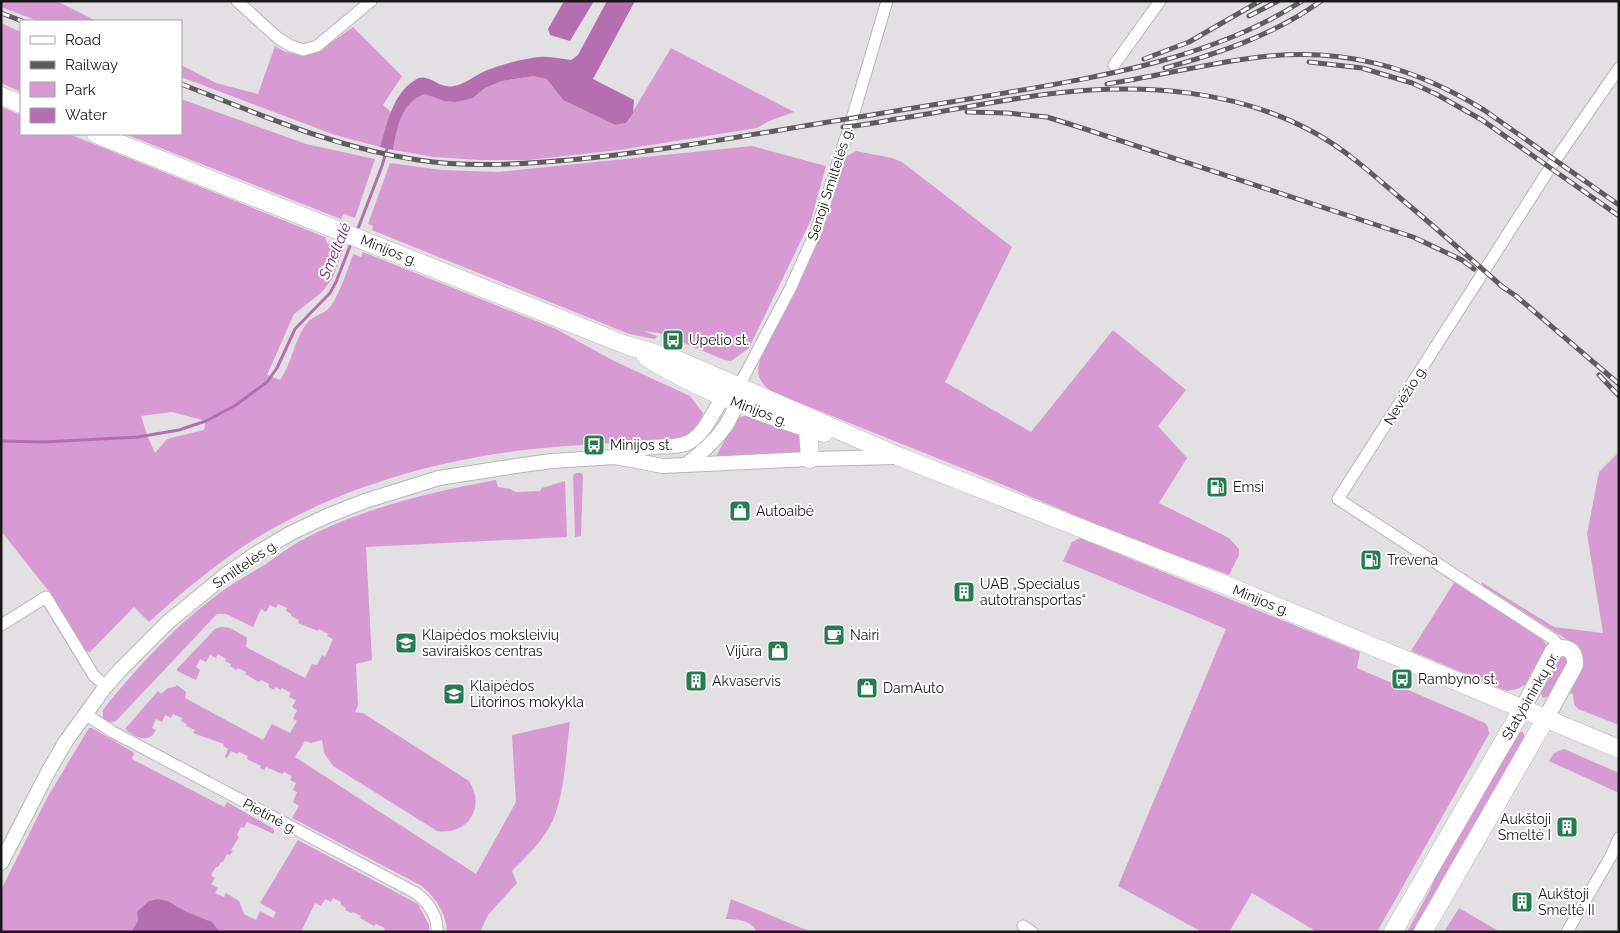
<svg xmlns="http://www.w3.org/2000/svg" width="1620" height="933" font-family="Raleway,sans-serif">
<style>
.green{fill:#d89ad3;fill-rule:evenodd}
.water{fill:#b56fb0}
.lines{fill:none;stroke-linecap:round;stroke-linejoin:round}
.stream{stroke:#b56fb0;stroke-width:3}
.minor-casing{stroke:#b8b5b7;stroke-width:13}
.tertiary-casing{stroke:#b8b5b7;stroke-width:16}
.secondary-casing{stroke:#b8b5b7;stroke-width:18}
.primary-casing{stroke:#b8b5b7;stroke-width:19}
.minor{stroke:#fff;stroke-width:11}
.tertiary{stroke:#fff;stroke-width:14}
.secondary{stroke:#fff;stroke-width:16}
.primary{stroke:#fff;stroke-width:18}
.rail-casing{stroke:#5e5c5e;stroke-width:5}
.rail{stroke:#fff;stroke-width:3;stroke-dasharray:9;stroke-linecap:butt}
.labels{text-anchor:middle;stroke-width:4;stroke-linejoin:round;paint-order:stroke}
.street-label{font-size:14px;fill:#191819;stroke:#fff}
.poi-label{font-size:14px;fill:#191819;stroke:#fff;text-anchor:start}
.water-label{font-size:15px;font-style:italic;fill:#6f1a6c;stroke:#fff}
</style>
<rect width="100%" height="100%" fill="#e3e0e3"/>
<!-- green -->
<g class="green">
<polygon points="1,1 57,1 96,21 38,21 1,7"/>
<polygon points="1,23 21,32 21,92 1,83"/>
<path d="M353,27L402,76L383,105L391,112L380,147L335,135L181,77V65L216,83L258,94L275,46C279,48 284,52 289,53C313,61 335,39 353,27Z"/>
<path d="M671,48L794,112L769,121L757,128L619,150L528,160H479L434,157L393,150C397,128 401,102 424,93L444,101L473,98L485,88L502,81L534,76L547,78L563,100L615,125L626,123Z"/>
<polygon points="181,99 306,144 375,159 355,218 344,214 341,219 125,134 181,134"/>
<path d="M1,107L21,115V134H69L325,237L327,243L343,250L332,279L322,292L294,314L267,375L280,380C293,362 294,338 308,322C314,315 325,314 330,307C338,297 349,267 353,254L361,257L363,252L556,329L614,361L690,396L703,413C699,427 692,433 679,439C628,443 576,444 524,450C428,462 329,491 247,544C212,567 180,594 149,622L134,607L90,652L83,651L51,594L1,531ZM172,412L206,421L204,430L167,439L155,453L147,435L141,416Z"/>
<polygon points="752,146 826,166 811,220 749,348 731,361 725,360 659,333 643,331 657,336 655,339 629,334 372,230 373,226 368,224 390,163 442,170 499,172"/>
<path d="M856,151L892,158L902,162L1012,247L945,382L1031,432L1113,330L1186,390L1158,426L1187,458L1159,503L1229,538L1239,549V555L1229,575L1121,535L989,479L770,391C757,379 756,373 761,356L821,233L845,157Z"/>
<polygon points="749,415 794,432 800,435 807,455 714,460 735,421 740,417"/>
<path d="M1619,452V725L1578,709L1574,704L1573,694L1567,692C1575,678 1587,664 1580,648L1483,586L1481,582L1554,627L1603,633L1587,534L1599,472Z"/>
<polygon points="576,473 581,473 583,475 581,536 575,537 573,475"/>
<path d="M496,480L498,487L510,489L516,492L540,491L542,488L565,481L567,537L366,547L372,660L356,664L358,706L355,712L363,713L469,781C486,807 468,836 437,831L333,766L324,753L322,740L311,743L305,741L295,757L476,874L516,802L512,735L570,722C566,751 565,793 553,820C544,840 527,856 512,871L517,883L488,915L480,932H447C446,912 436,899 422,886L292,818L299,806L293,802L297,792L293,790L296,783L290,780L292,776L284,772L282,774L266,767L264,770L260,768L261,766L247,759L248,756L239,752L237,754L231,751L227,758L225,757L228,749L223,746L224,744L193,733L195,730L186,726L187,724L181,721L182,718L173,714L171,718L165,715L162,722L156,719L152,728L156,730C148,745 135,737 125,729L158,691L161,694L168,688L175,687L177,685L186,692L185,698L263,740L272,724L290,733L297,721L293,719L297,710L292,707L296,700L289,697L291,693L282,688L281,690L275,687L274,690L269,687V684L261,680L259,682L245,674L246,672L238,668L236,670L230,666L231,664L225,661L226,659L218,654L216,658L210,655L206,662L200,659L196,667L200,670L196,680L177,671V669L215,629C226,623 236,631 246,637L247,639L246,647L305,678L312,664L317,665L322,655L325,657L333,639L327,636L328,634L319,629L318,631L298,623L299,620L291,616V614L286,611L287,608L278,604L276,608L270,605L266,612L261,609L253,627L226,614H217L116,721L108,723L103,719V710C136,668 177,624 221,592C235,582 251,573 266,564C278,555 291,546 304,539C360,509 434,491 496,480Z"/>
<polygon points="1080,538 1360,652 1357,668 1485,723 1488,727 1489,734 1377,932 1317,932 1252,893 1229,932 1202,932 1118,886 1226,629 1063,561 1072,542"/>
<path d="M1455,581L1539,635L1546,644L1547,650L1529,681C1522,688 1515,690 1506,691L1411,651Z"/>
<polygon points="1560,657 1566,658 1568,664 1550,696 1543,698 1540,691 1557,658"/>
<polygon points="89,728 92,728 133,752 134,754 132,759 224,807 227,802 274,829 274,834 247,822 244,828 241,827 237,835 239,837 231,850 233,851 230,855 227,854 223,862 221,862 218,867 216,867 211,875 215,878 211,884 218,888 215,893 224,897 226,893 239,901 244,914 256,920 260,911 273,918 276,912 260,903 298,840 418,904 429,925 429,932 386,932 384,931 385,928 376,924 374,926 360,918 361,916 353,912 351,913 345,910 346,908 341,905 341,902 333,898 331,902 325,899 321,906 315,903 301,932 220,932 212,922 187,912 168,901 138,921 131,932 1,932 1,890 47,798"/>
<polygon points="1518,732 1523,732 1525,739 1416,932 1407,932 1429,892 1442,859"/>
<polygon points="1564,749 1619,773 1619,793 1549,761 1554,753"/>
<path d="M731,899L811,932H757C750,919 739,920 726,919Z"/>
<polygon points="1459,908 1500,932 1444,932"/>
</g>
<!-- water -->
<g class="water">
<polygon points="564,1 594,1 570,41 550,35 548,29"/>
<path d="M607,1H635L593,79L634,100L633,113L626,123L615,125L563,100L547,79L534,76L502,81L485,88L473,98L456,102L444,101L425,94C401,102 397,128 393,150L380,147C387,124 393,93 415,80C429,71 438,90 454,86C465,84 474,76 485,71C499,65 525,58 540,57C550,56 561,59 571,60L578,55Z"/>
<polygon points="158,899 168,901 187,912 212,922 220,932 131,932 138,921 137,912 149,901"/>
</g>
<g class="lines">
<!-- stream -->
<g class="stream">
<polyline points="357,231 382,166 388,145"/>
<polyline points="1,441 44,442 138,437 179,430 206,421 236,405 267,382 277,368 295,329 330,293 336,282 352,241"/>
</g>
<!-- minor casing -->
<g class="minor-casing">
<g id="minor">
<polyline points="237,1 278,38 291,46 303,50 317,46 371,1"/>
<polyline points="1114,65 1160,1"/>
<polyline points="739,386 790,289 816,231 855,109 887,1"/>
<polyline points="1,625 46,597 94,676 106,686"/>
<polyline points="1560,647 1553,639 1338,499 1550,168 1619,68"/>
<path d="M85,714L113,732L414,892C427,900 438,915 437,932"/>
<polyline points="1023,926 1032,932"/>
<polyline points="1567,932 1611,856 1619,838"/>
</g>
</g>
<!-- tertiary casing -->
<g class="tertiary-casing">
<g id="tertiary">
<path d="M618,456C627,454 636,449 645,448C660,445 678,449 691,441C710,429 713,405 730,392"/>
<path d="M687,464C710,446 734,425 738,394"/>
<polyline points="1,863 48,772 66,741 106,686 122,668 168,622 228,573 257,553 291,533 327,516 365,501 439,478 515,466 552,461 615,457 663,466 810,459 897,457"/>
</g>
</g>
<!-- secondary casing -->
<g class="secondary-casing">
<path id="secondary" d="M1523,708L1553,651C1566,644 1576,650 1575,665L1546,718"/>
</g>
<!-- primary casing -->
<g class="primary-casing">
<g id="primary">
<polyline points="1,96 21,104"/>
<polyline points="96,134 626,345 680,361 900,457 1233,588 1619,749"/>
<path d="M646,357C701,391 762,414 824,433"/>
<polyline points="808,429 810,459"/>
<polyline points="1393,932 1523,708"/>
<polyline points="1423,932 1546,718"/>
</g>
</g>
<!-- minor -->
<use href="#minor" class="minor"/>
<!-- tertiary -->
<use href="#tertiary" class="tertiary"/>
<!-- secondary -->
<use href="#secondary" class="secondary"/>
<!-- primary -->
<use href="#primary" class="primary"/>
<!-- rail casing -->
<g class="rail-casing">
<g id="rail">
<polyline points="1,13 22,21"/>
<polyline points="1249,16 1278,1"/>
<polyline points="1144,59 1189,42 1260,1"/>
<polyline points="1309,62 1362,68 1412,83 1436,94 1482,120 1619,216"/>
<path d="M1165,68C1220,53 1274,35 1321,1"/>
<path d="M181,84C259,114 335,148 418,160C471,168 527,164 580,159C657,151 733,138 810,125C867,116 924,106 981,97C1087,79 1210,61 1302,1"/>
<path d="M1107,84C1158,76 1209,63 1260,57C1343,47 1414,67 1484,110L1619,205"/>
<polyline points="967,112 1007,113 1047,117 1082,128 1413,237 1462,260 1474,269"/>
<path d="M843,127C861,126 879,122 896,119C949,111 1003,99 1057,93C1143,83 1238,90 1315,133C1346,150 1372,174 1399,197C1435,227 1470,258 1505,289"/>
<polyline points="1500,285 1516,296 1619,384"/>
<polyline points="1599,375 1619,396"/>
</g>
</g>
<!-- rail -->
<use href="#rail" class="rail"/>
</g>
<!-- icons -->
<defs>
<g id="bus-square" transform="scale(1.125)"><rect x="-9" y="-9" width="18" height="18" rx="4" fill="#277c4f" stroke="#fff"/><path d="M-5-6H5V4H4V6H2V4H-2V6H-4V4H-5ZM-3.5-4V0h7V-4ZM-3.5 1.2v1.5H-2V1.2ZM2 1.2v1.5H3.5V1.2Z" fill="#fff"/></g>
<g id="fuel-square" transform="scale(1.125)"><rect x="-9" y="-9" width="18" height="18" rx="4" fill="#277c4f" stroke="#fff"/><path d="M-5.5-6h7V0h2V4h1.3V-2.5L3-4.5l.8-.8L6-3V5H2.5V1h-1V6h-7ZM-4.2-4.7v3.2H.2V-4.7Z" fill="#fff"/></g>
<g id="shop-square" transform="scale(1.125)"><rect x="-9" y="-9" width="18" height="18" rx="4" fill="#277c4f" stroke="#fff"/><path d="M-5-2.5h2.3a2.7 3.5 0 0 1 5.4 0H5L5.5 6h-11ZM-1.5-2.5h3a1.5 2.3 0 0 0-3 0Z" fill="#fff"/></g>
<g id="building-square" transform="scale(1.125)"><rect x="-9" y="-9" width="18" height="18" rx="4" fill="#277c4f" stroke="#fff"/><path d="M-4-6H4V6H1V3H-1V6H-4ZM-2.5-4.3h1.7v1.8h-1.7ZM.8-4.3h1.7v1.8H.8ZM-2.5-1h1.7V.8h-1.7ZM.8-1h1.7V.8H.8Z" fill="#fff"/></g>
<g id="cafe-square" transform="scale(1.125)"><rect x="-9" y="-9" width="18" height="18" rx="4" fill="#277c4f" stroke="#fff"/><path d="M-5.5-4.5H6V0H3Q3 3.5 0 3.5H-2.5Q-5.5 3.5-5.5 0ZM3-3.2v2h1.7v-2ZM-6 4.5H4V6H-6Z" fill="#fff"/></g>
<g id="school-square" transform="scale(1.125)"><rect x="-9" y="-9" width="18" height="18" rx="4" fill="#277c4f" stroke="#fff"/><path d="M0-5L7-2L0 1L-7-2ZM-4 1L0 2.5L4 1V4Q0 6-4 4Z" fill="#fff"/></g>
</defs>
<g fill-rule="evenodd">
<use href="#bus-square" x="673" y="340"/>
<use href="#bus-square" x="594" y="445"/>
<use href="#fuel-square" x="1217" y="487"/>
<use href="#shop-square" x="740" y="511"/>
<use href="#fuel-square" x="1371" y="560"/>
<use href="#building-square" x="964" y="592"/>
<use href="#cafe-square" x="834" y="635"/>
<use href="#school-square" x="406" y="643"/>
<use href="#shop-square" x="778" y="651"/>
<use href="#bus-square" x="1402" y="679"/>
<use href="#building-square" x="696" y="681"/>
<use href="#shop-square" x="867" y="688"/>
<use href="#school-square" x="454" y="694"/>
<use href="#building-square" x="1567" y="827"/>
<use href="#building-square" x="1522" y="902"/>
</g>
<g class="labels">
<!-- street labels -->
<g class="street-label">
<text transform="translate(830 184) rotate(-72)" y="5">Senoji Smiltelės g.</text>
<text transform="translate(389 250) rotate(22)" y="5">Minijos g.</text>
<text transform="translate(1405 395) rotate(-58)" y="5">Nevėžio g.</text>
<text transform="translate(759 411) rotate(21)" y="5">Minijos g.</text>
<text transform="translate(245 564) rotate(-34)" y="5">Smiltelės g.</text>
<text transform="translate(1261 600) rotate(22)" y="5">Minijos g.</text>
<text transform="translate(1530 696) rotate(-60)" y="5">Statybininkų pr.</text>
<text transform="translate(270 816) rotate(28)" y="5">Pietinė g.</text>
</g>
<!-- poi labels -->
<g class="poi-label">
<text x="689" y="345">Upelio st.</text>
<text x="610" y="450">Minijos st.</text>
<text x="1233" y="492">Emsi</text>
<text x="756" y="516">Autoaibė</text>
<text x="1387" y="565">Trevena</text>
<text x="980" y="589">UAB „Specialus<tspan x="980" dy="16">autotransportas“</tspan></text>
<text x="422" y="640">Klaipėdos moksleivių<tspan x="422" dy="16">saviraiškos centras</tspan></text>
<text x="850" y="640">Nairi</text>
<text x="762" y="656" text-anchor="end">Vijūra</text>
<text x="1418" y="684">Rambyno st.</text>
<text x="712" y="686">Akvaservis</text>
<text x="470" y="691">Klaipėdos<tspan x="470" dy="16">Litorinos mokykla</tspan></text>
<text x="883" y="693">DamAuto</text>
<text x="1551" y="824" text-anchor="end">Aukštoji<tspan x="1551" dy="16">Smeltė I</tspan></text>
<text x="1538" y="899">Aukštoji<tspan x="1538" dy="16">Smeltė II</tspan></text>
</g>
<!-- water labels -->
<g class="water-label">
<text transform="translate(335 251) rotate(-67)" y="5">Smeltalė</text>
</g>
</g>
<!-- border -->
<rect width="1620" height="933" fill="none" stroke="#191819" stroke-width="5"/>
<!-- legend -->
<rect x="20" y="20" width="162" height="115" fill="#ffffff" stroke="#a3a3a3"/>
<rect x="30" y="36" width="25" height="8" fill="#ffffff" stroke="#a3a3a3"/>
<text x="65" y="45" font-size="15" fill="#191819">Road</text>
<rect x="30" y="61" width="25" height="8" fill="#5e5c5e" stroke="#a3a3a3"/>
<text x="65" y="70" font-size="15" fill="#191819">Railway</text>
<rect x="30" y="82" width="25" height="15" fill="#d89ad3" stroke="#a3a3a3"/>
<text x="65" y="95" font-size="15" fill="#191819">Park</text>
<rect x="30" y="108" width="25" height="15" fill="#b56fb0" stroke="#a3a3a3"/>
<text x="65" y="120" font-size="15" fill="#191819">Water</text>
</svg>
